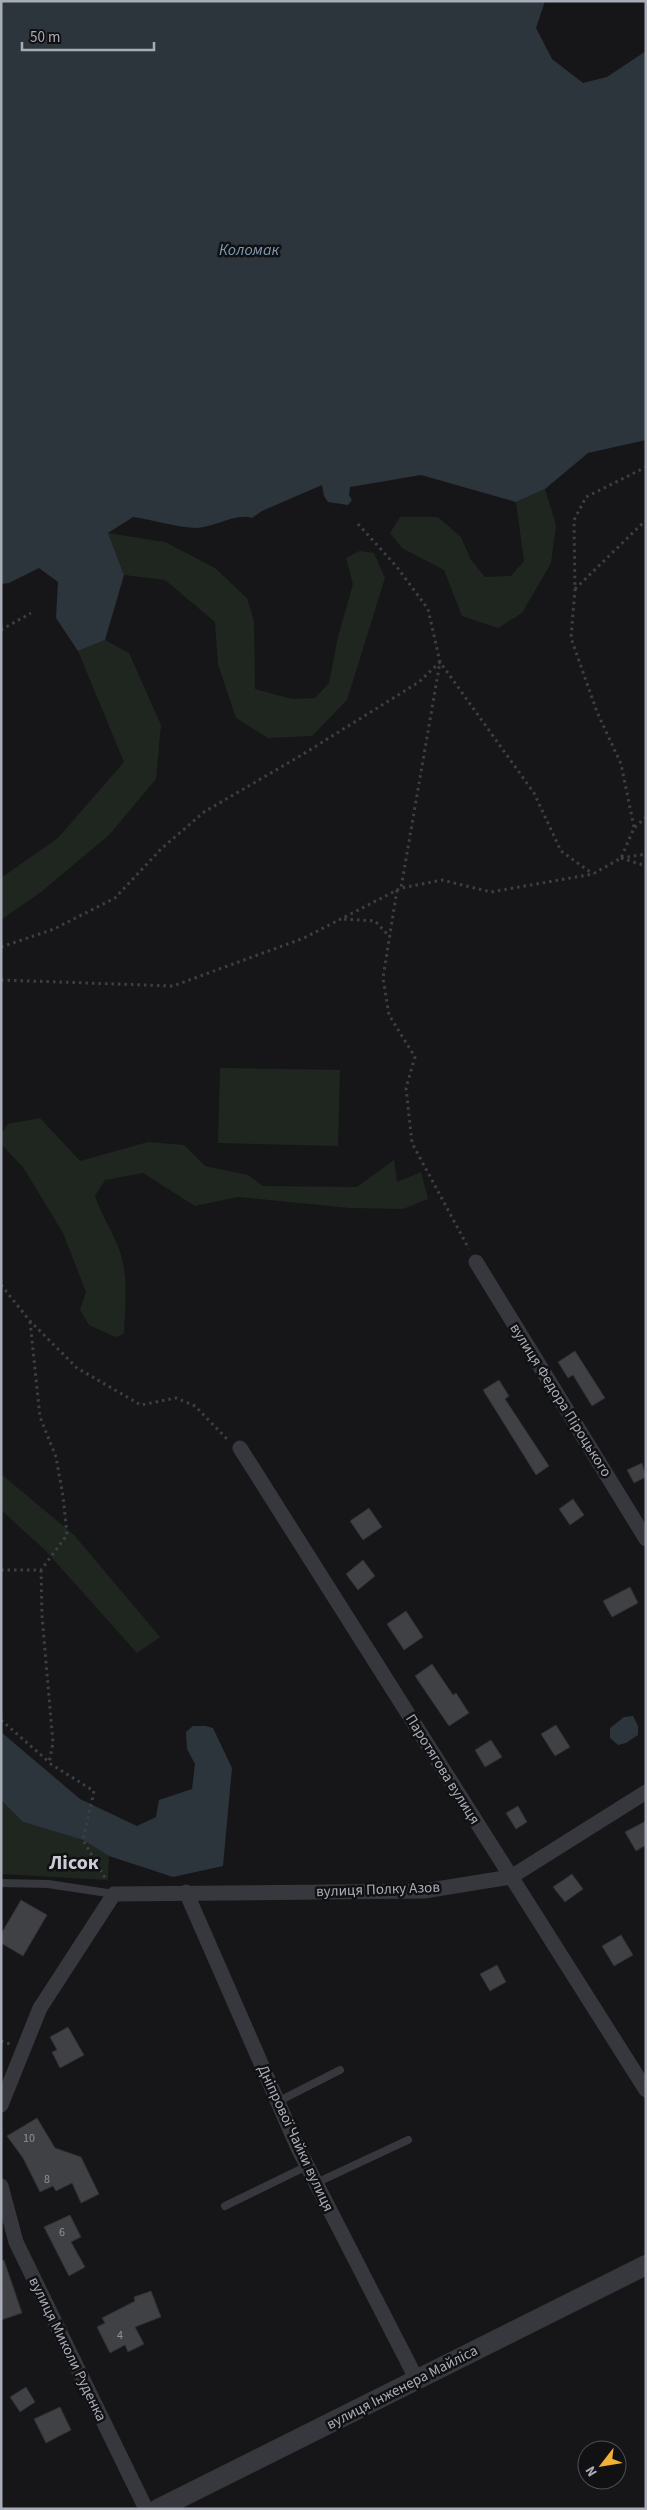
<svg xmlns="http://www.w3.org/2000/svg" width="647" height="2510" font-family="'Source Sans 3',sans-serif">
<style>
.green{fill:#1e261f}
.water{fill:#2c353c}
.building{fill:#404145;stroke:#303034}
.lines{fill:none;stroke-linecap:round;stroke-linejoin:round}
.path{stroke:#3d3f44;stroke-width:3;stroke-dasharray:2.5 4;stroke-linecap:butt}
.service{stroke:#37383d;stroke-width:8}
.minor{stroke:#37383d;stroke-width:15}
.tertiary{stroke:#37383d;stroke-width:20}
.labels{text-anchor:middle;stroke-width:5;stroke-linejoin:round;paint-order:stroke}
.number-label{font-size:12px;fill:#8e929b}
.street-label{font-size:15px;fill:#a8adb8;stroke:#111113}
.water-label{font-size:16px;font-style:italic;fill:#7f9bb3;stroke:#111113}
.district-label{font-size:20px;font-weight:bold;fill:#c9ccd4;stroke:#111113}
</style>
<rect width="100%" height="100%" fill="#161618"/>
<!-- green -->
<g class="green">
<polygon points="545,489 556,525 551,563 522,613 498,628 462,616 444,570 402,548 390,533 400,517 438,517 461,537 471,560 485,577 511,576 524,561 516,502"/>
<polygon points="108,533 165,542 215,568 247,598 254,621 255,689 292,699 315,698 329,683 338,637 353,584 346,558 359,551 374,553 385,578 347,700 312,736 268,738 236,718 218,664 215,622 165,580 124,575"/>
<polygon points="105,640 129,653 161,725 156,779 109,835 41,892 1,920 1,878 58,838 124,762 78,651"/>
<polygon points="220,1068 340,1070 338,1146 218,1143"/>
<path d="M40,1118L80,1161L148,1142L184,1145L205,1166L248,1175L263,1186L357,1187L394,1160L397,1182L421,1172L428,1199L403,1209L350,1208L238,1197L195,1206L143,1173L105,1180L95,1196C101,1215 112,1230 119,1249C129,1276 125,1306 124,1334L115,1337L89,1325L80,1310L86,1292L63,1233L23,1167L1,1144V1134L8,1124Z"/>
<polygon points="1,1474 74,1535 160,1637 137,1653 45,1550 1,1510"/>
<polygon points="1,1800 23,1822 83,1840 109,1856 108,1880 1,1874"/>
</g>
<!-- water -->
<g class="water">
<path d="M1,1H545L536,28L552,59L583,83L607,77L646,51V440L588,453L545,489L516,502L421,475L350,487L349,495L352,500L348,505L328,502L324,496L322,485L262,511L252,518C237,512 213,528 195,528C175,527 153,520 133,517L108,533L124,575L105,640L78,651L56,618L58,582L39,568L9,583L1,584Z"/>
<polygon points="633,1716 638,1726 638,1735 626,1743 618,1745 610,1738 610,1728 624,1717"/>
<polygon points="193,1726 205,1726 213,1728 232,1768 223,1866 173,1877 109,1856 83,1840 23,1822 1,1800 1,1732 80,1799 137,1826 156,1817 159,1800 192,1789 195,1764 187,1749 186,1732"/>
</g>
<!-- building -->
<g class="building">
<polygon points="575,1351 605,1398 592,1406 573,1375 568,1378 558,1362"/>
<polygon points="499,1380 509,1396 505,1399 549,1466 536,1475 483,1390"/>
<polygon points="642,1463 646,1477 634,1483 627,1470"/>
<polygon points="573,1499 584,1515 570,1525 559,1509"/>
<polygon points="369,1508 382,1527 363,1540 350,1521"/>
<polygon points="363,1560 375,1576 358,1590 346,1574"/>
<polygon points="630,1587 638,1603 612,1617 603,1601"/>
<polygon points="406,1611 423,1637 404,1650 387,1624"/>
<polygon points="432,1664 453,1695 456,1693 469,1713 449,1726 415,1676"/>
<polygon points="556,1725 570,1747 555,1756 541,1734"/>
<polygon points="491,1740 502,1757 485,1767 475,1750"/>
<polygon points="518,1806 527,1822 516,1829 506,1813"/>
<polygon points="646,1821 646,1845 636,1851 625,1832"/>
<polygon points="572,1874 583,1889 565,1902 553,1887"/>
<polygon points="21,1900 47,1915 23,1956 1,1943 1,1934"/>
<polygon points="621,1935 633,1955 614,1966 602,1946"/>
<polygon points="497,1965 506,1982 490,1991 480,1974"/>
<polygon points="68,2027 84,2055 60,2068 52,2052 57,2050 50,2037"/>
<polygon points="37,2118 55,2148 81,2157 99,2194 81,2203 72,2183 56,2191 53,2186 40,2192 23,2158 7,2136"/>
<polygon points="70,2215 81,2237 71,2242 85,2267 69,2276 44,2227"/>
<polygon points="4,2260 22,2313 1,2320 1,2261"/>
<polygon points="151,2291 161,2317 135,2327 144,2344 128,2352 125,2345 110,2353 97,2327 105,2323 102,2318 135,2301 134,2297"/>
<polygon points="26,2387 35,2402 20,2412 10,2397"/>
<polygon points="60,2407 71,2430 46,2443 34,2419"/>
</g>
<g class="lines">
<!-- path -->
<g class="path">
<polyline points="358,524 397,567 428,609 440,662 401,888"/>
<polyline points="575,589 646,520"/>
<polyline points="1,630 31,613"/>
<polyline points="634,827 621,764 597,712 571,638 575,589 574,520 586,497 646,467"/>
<polyline points="621,858 646,866"/>
<polyline points="621,858 646,854"/>
<polyline points="397,890 383,978 389,1015 415,1057 406,1088 412,1143 469,1249"/>
<polyline points="344,919 375,921 389,936"/>
<polyline points="1,947 54,929 115,898 161,849 204,812 300,756 419,682 440,662 534,793 561,851 593,874"/>
<polyline points="1,980 173,986 304,938 401,888 442,880 491,892 593,874 621,858 634,828 646,817"/>
<polyline points="1,1285 30,1321 77,1368 141,1405 176,1398 195,1406 227,1439"/>
<polyline points="1,1570 41,1570 67,1535 63,1496 56,1457 40,1417 30,1321"/>
<polyline points="41,1570 42,1616 53,1743 49,1763 94,1791 83,1840 107,1881"/>
<polyline points="1,1720 49,1762"/>
<polyline points="1,2041 10,2044"/>
</g>
<!-- service -->
<g class="service">
<polyline points="1,1883 48,1884 114,1894"/>
<polyline points="277,2102 340,2070"/>
<polyline points="316,2183 408,2140"/>
<polyline points="225,2206 307,2166"/>
</g>
<!-- minor -->
<g class="minor">
<polyline points="476,1262 646,1539"/>
<polyline points="240,1448 646,2090"/>
<polyline points="186,1892 298,2148 417,2380"/>
<polyline points="1,2105 40,2008 114,1894 424,1891 511,1877 646,1792"/>
<polyline points="1,2186 16,2242 146,2509"/>
</g>
<!-- tertiary -->
<polyline class="tertiary" points="158,2509 646,2265"/>
</g>
<g class="labels">
<!-- number labels -->
<g class="number-label">
<text x="29" y="2142">10</text>
<text x="47" y="2183">8</text>
<text x="62" y="2236">6</text>
<text x="120" y="2339">4</text>
</g>
<!-- street labels -->
<g class="street-label">
<text transform="translate(561 1400) rotate(58)" y="5">вулиця Федора Піроцького</text>
<text transform="translate(443 1769) rotate(58)" y="5">Паротягова вулиця</text>
<text transform="translate(378 1889) rotate(-2)" y="5">вулиця Полку Азов</text>
<text transform="translate(296 2138) rotate(65)" y="5">Дніпрової Чайки вулиця</text>
<text transform="translate(68 2349) rotate(64)" y="5">вулиця Миколи Руденка</text>
<text transform="translate(402 2387) rotate(-27)" y="5">вулиця Інженера Майліса</text>
</g>
<!-- water labels -->
<g class="water-label">
<text x="249" y="255">Коломак</text>
</g>
<!-- district labels -->
<g class="district-label">
<text x="74" y="1869">Лісок</text>
</g>
</g>
<!-- border -->
<rect width="647" height="2510" fill="none" stroke="#a8adb8" stroke-width="5"/>
<!-- north arrow -->
<g transform="translate(602 2465) rotate(239)"><circle r="24" fill="#111113" stroke="#4d4f55"/>
<path d="M0-4L9 19L0 12L-9 19Z" fill="#f2b134"/>
<text y="-8" font-size="14" font-weight="bold" text-anchor="middle" fill="#a8adb8">N</text>
</g>
<!-- scale -->
<path d="M22 42v8h132v-8" fill="none" stroke="#a8adb8" stroke-width="2.5"/>
<text x="30" y="42" font-size="15" fill="#a8adb8" stroke="#111113" stroke-width="4" paint-order="stroke">50 m</text>
</svg>
